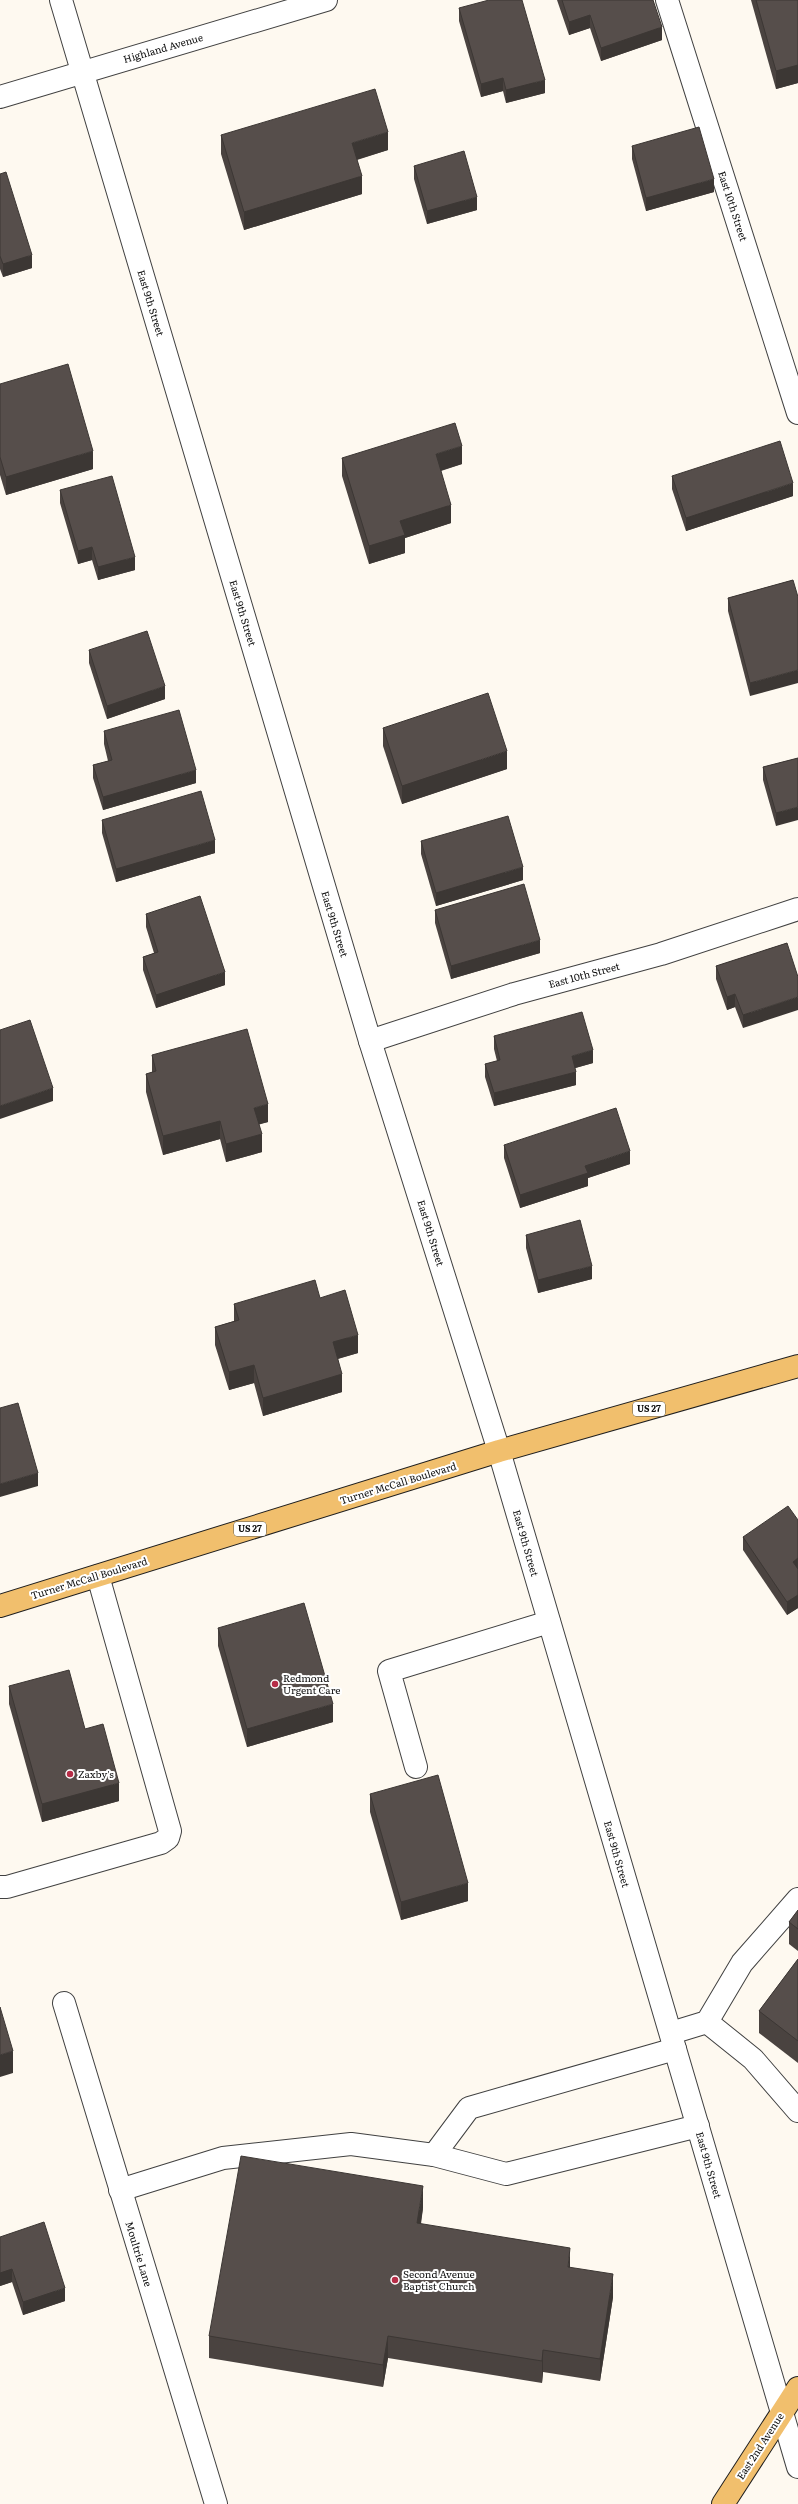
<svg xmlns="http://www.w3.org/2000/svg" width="798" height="2504" font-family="Literata,serif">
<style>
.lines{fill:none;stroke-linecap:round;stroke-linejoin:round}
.minor-casing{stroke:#414141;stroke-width:24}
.major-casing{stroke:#1f1f1f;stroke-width:24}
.minor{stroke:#fff;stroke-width:22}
.major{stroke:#f1bf6d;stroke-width:22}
.wall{fill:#4a4340}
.shaded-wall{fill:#3c3734}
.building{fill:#564e4b;stroke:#3c3734}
.poi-dot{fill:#b62d47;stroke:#fff;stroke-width:1.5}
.labels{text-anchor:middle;stroke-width:4;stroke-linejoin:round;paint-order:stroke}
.shield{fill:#fff;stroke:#565656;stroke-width:1}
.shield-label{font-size:9px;font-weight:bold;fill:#0e0e0e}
.street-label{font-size:10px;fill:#0e0e0e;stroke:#fff}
.poi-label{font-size:10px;fill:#0e0e0e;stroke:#fff;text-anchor:start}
</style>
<rect width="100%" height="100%" fill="#fef9f0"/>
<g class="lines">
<!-- minor casing -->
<g class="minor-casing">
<g id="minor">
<polyline points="61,0 370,1041 499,1451 798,2467"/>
<polyline points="667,0 798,413"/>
<polyline points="0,97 326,0"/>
<polyline points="370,1041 514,994 661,954 798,909"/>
<polyline points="416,1767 389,1671 549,1622"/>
<polyline points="0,1887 7,1887 161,1843 168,1838 170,1831 98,1576"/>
<polyline points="64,2003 216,2504"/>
<polyline points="707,2022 753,2059 798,2111"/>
<polyline points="671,2033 707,2022 742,1963 798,1899"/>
<polyline points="434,2155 469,2108 675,2049"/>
<polyline points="120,2190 223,2158 351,2144 434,2155 506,2174 698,2126"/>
</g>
</g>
<!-- major casing -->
<g class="major-casing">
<g id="major">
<polyline points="0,1606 499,1451 798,1366"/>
<polyline points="723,2504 798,2388"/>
</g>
</g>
<!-- minor -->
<use href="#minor" class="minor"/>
<!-- major -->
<use href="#major" class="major"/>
</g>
<!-- wall -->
<g class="wall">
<polygon points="557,0 653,0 662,40 601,61 590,28 569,35"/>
<polygon points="751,0 798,0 798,83 776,89"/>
<polygon points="459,8 545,93 506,103 503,91 481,97 459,21"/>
<polygon points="221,135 388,150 357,160 362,194 244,230 221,154"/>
<polygon points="632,146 714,192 646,211 632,159"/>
<polygon points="414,166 477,210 427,224 414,179"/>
<polygon points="0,174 32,268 3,277 0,269"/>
<polygon points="0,384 93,469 6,495 0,475"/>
<polygon points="342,458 462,464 441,471 451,523 405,538 405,553 369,564 342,476"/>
<polygon points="672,476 793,496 686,531 672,489"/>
<polygon points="60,490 135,570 98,580 92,560 78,564 60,503"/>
<polygon points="793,580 750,696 728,611 728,598"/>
<polygon points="89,650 165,699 107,719 89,663"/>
<polygon points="383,728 507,769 402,804 383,746"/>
<polygon points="104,731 196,783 103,810 93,778 93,765 108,761 104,744"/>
<polygon points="798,758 776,826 763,780 763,767"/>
<polygon points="102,820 215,853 116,882 102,833"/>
<polygon points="421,841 523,880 436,906 421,854"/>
<polygon points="435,910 540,953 451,979 435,923"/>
<polygon points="146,914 225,985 156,1008 143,970 143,957 154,953 146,927"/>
<polygon points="787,943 743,1028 735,1007 727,1010 716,979 716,966"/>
<polygon points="494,1036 593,1063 575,1068 576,1085 494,1106 485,1077 485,1064 497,1061 494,1049"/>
<polygon points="152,1055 268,1122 259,1124 262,1152 226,1162 220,1139 163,1155 146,1092 146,1074 152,1072"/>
<polygon points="504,1145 630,1164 588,1178 588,1186 520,1208 504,1158"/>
<polygon points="526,1235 592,1279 538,1293 526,1248"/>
<polygon points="320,1298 358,1353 338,1359 342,1392 263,1416 254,1383 229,1390 215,1345 215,1327 234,1321 234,1304"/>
<polygon points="798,1520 798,1608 787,1615 743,1550 743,1537"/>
<polygon points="218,1628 333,1722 247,1747 218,1646"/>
<polygon points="9,1686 85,1729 119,1801 42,1822 9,1704"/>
<polygon points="370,1794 468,1901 401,1920 370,1812"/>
<polygon points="798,1910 798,1951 789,1944 789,1922"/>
<polygon points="798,1959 798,2063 759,2033 759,2011"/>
<polygon points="423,2208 421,2224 570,2268 613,2297 600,2381 543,2372 542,2383 388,2358 383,2387 209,2358 209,2336"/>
<polygon points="0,2237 65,2301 23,2315 12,2282 0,2286"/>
</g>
<!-- shaded-wall -->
<g class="shaded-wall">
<polygon points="590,15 590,28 569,35 569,22"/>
<polygon points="662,27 662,40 601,61 601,48"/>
<polygon points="798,65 798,83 776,89 776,71"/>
<polygon points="503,78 503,91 481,97 481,84"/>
<polygon points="545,80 545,93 506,103 506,90"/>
<polygon points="388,132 388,150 352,161 352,143"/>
<polygon points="362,176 362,194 244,230 244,212"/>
<polygon points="714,179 714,192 646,211 646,198"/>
<polygon points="477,197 477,210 427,224 427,211"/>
<polygon points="32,255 32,268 3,277 3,264"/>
<polygon points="462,446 462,464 436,472 436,454"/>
<polygon points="93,451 93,469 6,495 6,477"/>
<polygon points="793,483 793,496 686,531 686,518"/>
<polygon points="451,505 451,523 405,538 405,553 369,564 369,546 400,521"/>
<polygon points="92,547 92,560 78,564 78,551"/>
<polygon points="135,557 135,570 98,580 98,567"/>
<polygon points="798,670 798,683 750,696 750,683"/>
<polygon points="165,686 165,699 107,719 107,706"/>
<polygon points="507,751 507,769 402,804 402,786"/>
<polygon points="196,770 196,783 103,810 103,797"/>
<polygon points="798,807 798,820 776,826 776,813"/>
<polygon points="215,840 215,853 116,882 116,869"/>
<polygon points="523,867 523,880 436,906 436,893"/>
<polygon points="540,940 540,953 451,979 451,966"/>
<polygon points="225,972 225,985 156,1008 156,995"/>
<polygon points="735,994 735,1007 727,1010 727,997"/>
<polygon points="798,997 798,1010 743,1028 743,1015"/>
<polygon points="593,1050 593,1063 572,1069 572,1056"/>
<polygon points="576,1072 576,1085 494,1106 494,1093"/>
<polygon points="53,1088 53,1101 0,1119 0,1106"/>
<polygon points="268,1104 268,1122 254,1126 254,1108"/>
<polygon points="220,1121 220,1139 163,1155 163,1136"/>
<polygon points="262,1134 262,1152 226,1162 226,1144"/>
<polygon points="630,1151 630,1164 588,1178 588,1186 520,1208 520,1195 585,1166"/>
<polygon points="592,1266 592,1279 538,1293 538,1280"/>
<polygon points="358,1335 358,1353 333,1360 333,1342"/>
<polygon points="254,1365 254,1383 229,1390 229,1372"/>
<polygon points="342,1374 342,1392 263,1416 263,1398"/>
<polygon points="38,1473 38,1486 0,1497 0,1484"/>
<polygon points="798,1558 798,1571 793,1562"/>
<polygon points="798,1595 798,1608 787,1615 787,1602"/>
<polygon points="333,1704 333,1722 247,1747 247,1729"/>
<polygon points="119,1783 119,1801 42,1822 42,1804"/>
<polygon points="468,1883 468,1901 401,1920 401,1902"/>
<polygon points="13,2051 13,2073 0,2077 0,2055"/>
<polygon points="423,2186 423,2208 417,2246 417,2223"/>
<polygon points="570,2248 570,2270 568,2267"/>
<polygon points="12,2269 12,2282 0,2286 0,2273"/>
<polygon points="613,2274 613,2297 600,2381 600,2359"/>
<polygon points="65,2288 65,2301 23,2315 23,2302"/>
<polygon points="388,2336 388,2358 383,2387 383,2365"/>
<polygon points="543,2350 543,2372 542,2383 542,2361"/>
</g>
<!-- building -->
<g class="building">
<polygon points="489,0 522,0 545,80 506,90 503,78 481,84 459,8"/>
<polygon points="562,0 653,0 662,27 601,48 590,15 569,22"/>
<polygon points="756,0 798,0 798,65 776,71"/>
<polygon points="375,89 388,132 352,143 362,176 244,212 221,135"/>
<polygon points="699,127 714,179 646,198 632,146"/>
<polygon points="464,151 477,197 427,211 414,166"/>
<polygon points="6,172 32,255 3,264 0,256 0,174"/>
<polygon points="68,364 93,451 6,477 0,457 0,384"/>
<polygon points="455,423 462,446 436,454 451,505 400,521 405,535 369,546 342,458"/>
<polygon points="780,441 793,483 686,518 672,476"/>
<polygon points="112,476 135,557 98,567 92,547 78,551 60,490"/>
<polygon points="793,580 798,597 798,670 750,683 728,598"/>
<polygon points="147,631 165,686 107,706 89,650"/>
<polygon points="488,693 507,751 402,786 383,728"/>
<polygon points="179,710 196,770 103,797 93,765 112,760 104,731"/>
<polygon points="798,758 798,807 776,813 763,767"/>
<polygon points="201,791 215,840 116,869 102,820"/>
<polygon points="508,816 523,867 436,893 421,841"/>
<polygon points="524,884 540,940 451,966 435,910"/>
<polygon points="200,896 225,972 156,995 143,957 158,952 146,914"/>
<polygon points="787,943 798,977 798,997 743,1015 735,994 727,997 716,966"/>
<polygon points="582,1012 593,1050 572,1056 576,1072 494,1093 485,1064 500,1060 494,1036"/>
<polygon points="30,1020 53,1088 0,1106 0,1030"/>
<polygon points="247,1029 268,1104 254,1108 262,1134 226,1144 220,1121 163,1136 146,1074 156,1071 152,1055"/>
<polygon points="616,1108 630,1151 585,1166 588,1173 520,1195 504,1145"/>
<polygon points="580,1220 592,1266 538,1280 526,1235"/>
<polygon points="315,1280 320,1298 345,1290 358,1335 333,1342 342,1374 263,1398 254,1365 229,1372 215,1327 239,1320 234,1304"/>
<polygon points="18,1403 38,1473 0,1484 0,1408"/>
<polygon points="788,1506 798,1520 798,1558 793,1562 798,1569 798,1595 787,1602 743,1537"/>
<polygon points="304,1603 333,1704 247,1729 218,1628"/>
<polygon points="69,1670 85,1729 103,1724 119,1783 42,1804 9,1686"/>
<polygon points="438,1775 468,1883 401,1902 370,1794"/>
<polygon points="798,1910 798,1929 789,1922"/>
<polygon points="798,1959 798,2041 759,2011"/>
<polygon points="0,2007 13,2051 0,2055"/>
<polygon points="241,2156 423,2186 417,2223 570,2248 568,2267 613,2274 600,2359 543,2350 542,2361 388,2336 383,2365 209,2336"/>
<polygon points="44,2222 65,2288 23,2302 12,2269 0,2273 0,2237"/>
</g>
<!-- markers -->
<g class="poi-dot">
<circle cx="275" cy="1684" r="4"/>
<circle cx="70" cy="1774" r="4"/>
<circle cx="395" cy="2280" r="4"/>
</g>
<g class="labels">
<!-- shield labels -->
<g class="shield">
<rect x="633" y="1402" width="32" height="14" rx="3"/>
<rect x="234" y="1522" width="32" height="14" rx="3"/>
</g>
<g class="shield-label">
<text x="649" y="1412">US 27</text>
<text x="250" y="1532">US 27</text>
</g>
<!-- street labels -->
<g class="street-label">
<text transform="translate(163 48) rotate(-16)" y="4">Highland Avenue</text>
<text transform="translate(733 206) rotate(72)" y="4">East 10th Street</text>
<text transform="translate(151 303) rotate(73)" y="4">East 9th Street</text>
<text transform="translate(243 613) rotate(73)" y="4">East 9th Street</text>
<text transform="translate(335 924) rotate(73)" y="4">East 9th Street</text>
<text transform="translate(584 975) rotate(-15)" y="4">East 10th Street</text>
<text transform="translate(431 1233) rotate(73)" y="4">East 9th Street</text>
<text transform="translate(398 1483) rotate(-17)" y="4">Turner McCall Boulevard</text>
<text transform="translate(526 1543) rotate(74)" y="4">East 9th Street</text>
<text transform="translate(89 1578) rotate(-17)" y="4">Turner McCall Boulevard</text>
<text transform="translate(617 1854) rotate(74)" y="4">East 9th Street</text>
<text transform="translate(709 2165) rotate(74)" y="4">East 9th Street</text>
<text transform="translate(139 2254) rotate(73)" y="4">Moultrie Lane</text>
<text transform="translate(760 2446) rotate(-57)" y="4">East 2nd Avenue</text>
</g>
<!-- poi labels -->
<g class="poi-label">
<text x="283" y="1682">Redmond<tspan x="283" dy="12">Urgent Care</tspan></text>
<text x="78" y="1778">Zaxby's</text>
<text x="403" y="2278">Second Avenue<tspan x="403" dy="12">Baptist Church</tspan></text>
</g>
</g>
</svg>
